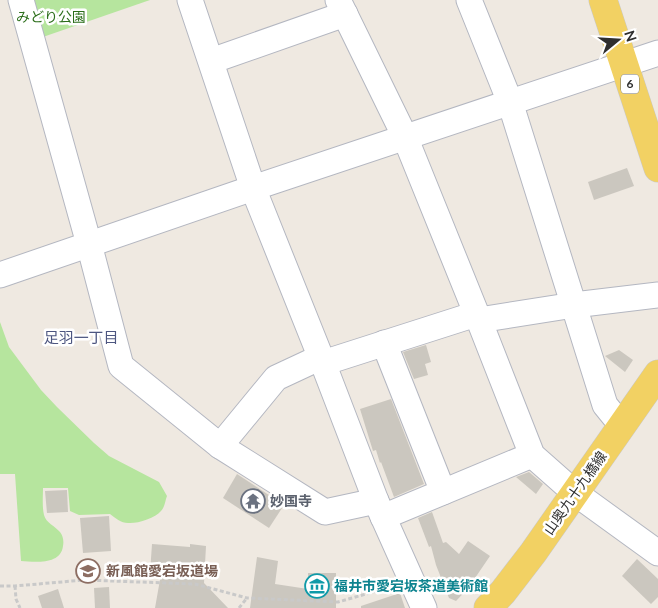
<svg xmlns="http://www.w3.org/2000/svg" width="658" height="608" font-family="Lato,'Noto Sans JP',sans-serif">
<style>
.green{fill:#b6e59e}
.building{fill:#cbc7bf}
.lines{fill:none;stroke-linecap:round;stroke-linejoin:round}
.minor-casing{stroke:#b4b7c1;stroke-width:27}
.major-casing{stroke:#c9c9c9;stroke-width:29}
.path{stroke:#c9c9c9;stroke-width:3;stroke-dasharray:4 2.5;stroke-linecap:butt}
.minor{stroke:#fff;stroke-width:25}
.major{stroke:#f2d163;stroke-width:28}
.labels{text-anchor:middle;stroke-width:5;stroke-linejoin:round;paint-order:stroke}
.shield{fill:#fff;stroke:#6d6d6d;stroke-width:1}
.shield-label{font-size:12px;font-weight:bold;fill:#2e2e2e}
.park-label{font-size:14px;fill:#2c6e1b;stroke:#fff}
.street-label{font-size:14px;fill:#2e2e2e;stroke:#fff}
.worship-label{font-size:14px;font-weight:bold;fill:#5b616d;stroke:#fff;text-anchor:start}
.education-label{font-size:14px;font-weight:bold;fill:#785e54;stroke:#fff;text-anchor:start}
.culture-label{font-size:14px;font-weight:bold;fill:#0d838f;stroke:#fff;text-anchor:start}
.neighbourhood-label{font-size:15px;fill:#4d5680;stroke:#fff}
</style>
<rect width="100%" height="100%" fill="#efe9e1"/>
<!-- green -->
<g class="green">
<polygon points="30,0 150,0 40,38"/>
<path d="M0,322L9,347L41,390L57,407L94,443L109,456L159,482L167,496C165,501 165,507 161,511C155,518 137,524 128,523C121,523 115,518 110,514L79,515L70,511L68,488H43C43,496 42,507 44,515C46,523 55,526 60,532C63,536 64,541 63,546C61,565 35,562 21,561L15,474H0Z"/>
</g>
<!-- building -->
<g class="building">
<polygon points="627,168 634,186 594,200 588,182"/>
<polygon points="426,345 431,362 425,364 428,375 414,379 403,352"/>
<polygon points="619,350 633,360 625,372 605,356"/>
<polygon points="391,399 424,484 394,497 381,462 380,463 376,450 373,451 360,409"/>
<polygon points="529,472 543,484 536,494 516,477"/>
<polygon points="237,474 284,505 269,528 223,498"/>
<polygon points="67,490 68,512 47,513 45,491"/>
<polygon points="432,512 443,543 446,542 459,554 468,541 490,556 475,578 477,579 456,601 449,598 436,565 431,546 429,547 418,518"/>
<polygon points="109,516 111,551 83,553 80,518"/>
<polygon points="152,544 190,547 190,544 206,546 204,583 228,608 155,608 161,574 150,573"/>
<polygon points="257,557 278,561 275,584 308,589 308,573 336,573 336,608 250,608"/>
<polygon points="637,559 658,579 658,597 651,604 622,576"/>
<polygon points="109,587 110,608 95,608 94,588"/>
<polygon points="58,589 64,608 42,608 38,596"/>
<polygon points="400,593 405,608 361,608 361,606"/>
</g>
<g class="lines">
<!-- minor casing -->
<g class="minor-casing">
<g id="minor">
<polyline points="21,0 89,244 121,366 220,446 325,512 376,501"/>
<polyline points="190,0 253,188 323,363 376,501 424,608"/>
<polyline points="338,0 405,137 479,320 532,455 575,493 658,553"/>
<polyline points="469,0 510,102 605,405 622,426"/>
<polyline points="211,61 345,14"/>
<polyline points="0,275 253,188 658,53"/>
<polyline points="479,320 574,305 658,295"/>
<polyline points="384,343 443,492"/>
<polyline points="323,363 476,314"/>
<polyline points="220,446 276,378 321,357"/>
<polyline points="383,517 532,455"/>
</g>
</g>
<!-- major casing -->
<g class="major-casing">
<g id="major">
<polyline points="603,0 658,168"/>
<polyline points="488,608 503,592 533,553 658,374"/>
</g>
</g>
<!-- path -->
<g class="path">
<polyline points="0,586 15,586 84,580 195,584 247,598 338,602 394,586"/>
<polyline points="15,586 16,599 20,608"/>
<polyline points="239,608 247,598"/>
</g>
<!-- minor -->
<use href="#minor" class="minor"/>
<!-- major -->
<use href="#major" class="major"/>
</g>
<!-- icons -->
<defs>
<g id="temple-ring" transform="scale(1.25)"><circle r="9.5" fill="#fff" stroke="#6b7280" stroke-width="1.5"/><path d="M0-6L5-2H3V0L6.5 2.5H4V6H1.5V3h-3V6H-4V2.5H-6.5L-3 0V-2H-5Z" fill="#6b7280"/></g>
<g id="school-ring" transform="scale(1.25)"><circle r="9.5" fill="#fff" stroke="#8d6e63" stroke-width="1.5"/><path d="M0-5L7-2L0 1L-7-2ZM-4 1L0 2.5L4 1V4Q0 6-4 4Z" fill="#8d6e63"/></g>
<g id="museum-ring" transform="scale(1.25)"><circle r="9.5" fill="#fff" stroke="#0f9aa8" stroke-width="1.5"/><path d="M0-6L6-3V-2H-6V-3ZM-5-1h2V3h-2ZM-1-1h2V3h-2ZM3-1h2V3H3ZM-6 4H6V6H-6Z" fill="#0f9aa8"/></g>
</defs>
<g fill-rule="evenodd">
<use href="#temple-ring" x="253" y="501"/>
<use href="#school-ring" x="88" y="571"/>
<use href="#museum-ring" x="317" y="586"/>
</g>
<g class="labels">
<!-- shield labels -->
<rect class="shield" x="621" y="74.5" width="18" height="19" rx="4"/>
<g class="shield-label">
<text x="630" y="88">6</text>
</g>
<!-- park labels -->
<g class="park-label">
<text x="51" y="22">みどり公園</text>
</g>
<!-- street labels -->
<g class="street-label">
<text transform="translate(575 493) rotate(-55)" y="5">山奥九十九橋線</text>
</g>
<!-- worship labels -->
<g class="worship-label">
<text x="270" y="506">妙国寺</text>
</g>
<!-- education labels -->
<g class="education-label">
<text x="106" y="576">新風館愛宕坂道場</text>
</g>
<!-- culture labels -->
<g class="culture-label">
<text x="334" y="591">福井市愛宕坂茶道美術館</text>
</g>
<!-- neighbourhood labels -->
<g class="neighbourhood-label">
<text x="81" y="343">足羽一丁目</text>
</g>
</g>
<!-- north arrow -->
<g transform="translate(618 40) rotate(72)" stroke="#ffffff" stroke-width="4" paint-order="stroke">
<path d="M0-4L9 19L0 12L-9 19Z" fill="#2e2e2e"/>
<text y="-8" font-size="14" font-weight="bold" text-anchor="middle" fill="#2e2e2e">N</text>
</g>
</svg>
